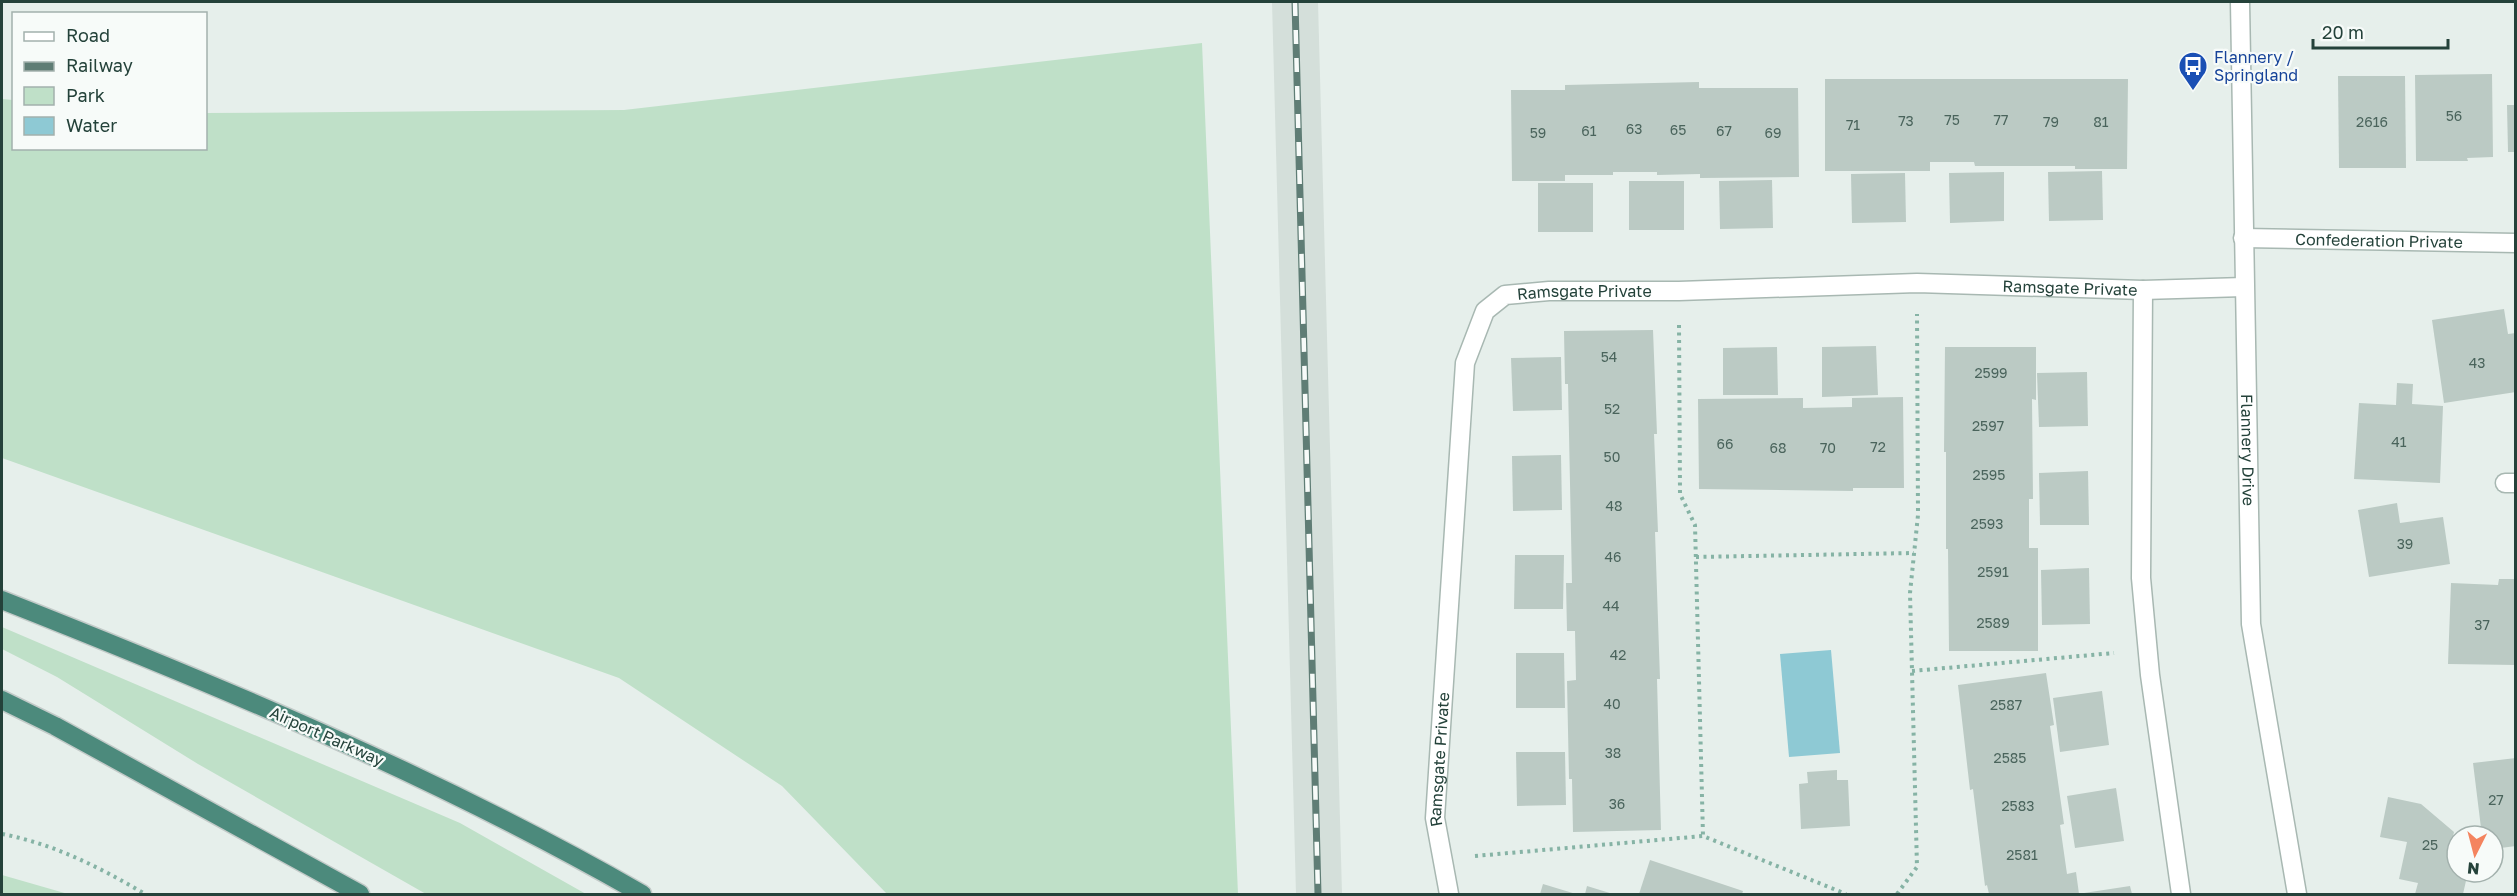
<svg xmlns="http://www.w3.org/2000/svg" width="2517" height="896" font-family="'Golos Text',sans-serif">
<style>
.built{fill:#d4dfda}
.green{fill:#bfe0c8}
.water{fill:#8ec9d4}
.building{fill:#bbcac4}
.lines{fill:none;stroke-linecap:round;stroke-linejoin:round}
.minor-casing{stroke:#a8b8b2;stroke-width:21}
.tertiary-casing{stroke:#a8b8b2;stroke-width:21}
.trunk-casing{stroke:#c2cac8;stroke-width:21}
.path{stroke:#86b3a5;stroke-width:4;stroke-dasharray:3 4.5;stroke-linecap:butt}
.minor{stroke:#fff;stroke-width:18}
.tertiary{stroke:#fff;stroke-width:18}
.trunk{stroke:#4c8a7c;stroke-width:18}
.rail-casing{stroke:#5f7d75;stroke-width:7}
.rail{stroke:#f7fbf9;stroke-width:4.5;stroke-dasharray:14;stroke-linecap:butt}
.labels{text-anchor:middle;stroke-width:4.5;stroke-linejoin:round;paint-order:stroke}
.number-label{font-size:14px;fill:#4a645c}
.transit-label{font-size:16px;fill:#164399;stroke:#f7fbf9;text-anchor:start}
.street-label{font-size:16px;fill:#24423a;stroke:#f7fbf9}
</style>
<rect width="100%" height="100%" fill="#e6efeb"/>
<!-- built -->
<polygon class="built" points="1272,2 1318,2 1342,894 1296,894"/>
<!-- green -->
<g class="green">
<polygon points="1202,43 1238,894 887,894 782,786 619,678 2,458 2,99 13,100 14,148 206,148 206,113 624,110"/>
<polygon points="2,627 460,823 586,894 426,894 198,764 57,677 2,649"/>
<polygon points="2,875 68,894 2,894"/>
</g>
<!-- water -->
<polygon class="water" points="1831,650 1840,753 1789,757 1780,654"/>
<!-- building -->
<g class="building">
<polygon points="2492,74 2493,157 2467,158 2468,161 2416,161 2415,75"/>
<polygon points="2338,76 2405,76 2406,168 2339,168"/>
<polygon points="1825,79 2128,79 2127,169 2075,169 2075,166 1975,166 1974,162 1930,162 1930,171 1825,171"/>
<polygon points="1699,82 1699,88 1798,88 1799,177 1700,178 1700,174 1657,175 1657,172 1613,172 1613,175 1565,175 1565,181 1512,181 1511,90 1565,90 1565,85"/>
<polygon points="2507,105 2516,105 2516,152 2508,152"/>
<polygon points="2102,171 2103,220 2049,221 2048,172"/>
<polygon points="2004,172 2004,221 1950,223 1949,173"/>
<polygon points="1905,173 1906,222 1852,223 1851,174"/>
<polygon points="1772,180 1773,228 1720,229 1719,181"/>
<rect x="1629" y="181" width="55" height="49"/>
<rect x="1538" y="183" width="55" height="49"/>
<polygon points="2504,309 2508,334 2516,333 2516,392 2444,403 2432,320"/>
<polygon points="1653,330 1657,434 1654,434 1658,532 1655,532 1660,679 1657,679 1661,830 1573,832 1572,779 1569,779 1567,681 1576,680 1575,631 1567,631 1566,583 1572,583 1568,384 1565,384 1564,331"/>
<polygon points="1876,346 1878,395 1822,397 1822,347"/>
<polygon points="1777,347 1778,395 1723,395 1723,348"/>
<polygon points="1945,347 2036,347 2036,400 2032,399 2033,499 2029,499 2029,548 2038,548 2038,651 1949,651 1948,549 1946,549 1946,452 1944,452"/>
<polygon points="1561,357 1562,410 1513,411 1511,358"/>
<polygon points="2087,372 2088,426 2039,427 2037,373"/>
<polygon points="2397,383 2413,384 2412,404 2443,406 2440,483 2354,479 2359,403 2396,405"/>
<polygon points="1903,397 1904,488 1853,488 1853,491 1699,489 1698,399 1803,398 1803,408 1852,407 1852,398"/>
<polygon points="1561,455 1562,510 1513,511 1512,456"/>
<polygon points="2088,471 2089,525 2040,525 2039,473"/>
<polygon points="2397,503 2400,523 2443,517 2450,564 2369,577 2358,510"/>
<polygon points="1515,555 1564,555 1563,609 1514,609"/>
<polygon points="2089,568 2090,624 2042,625 2041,570"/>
<polygon points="2499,579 2516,579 2516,665 2448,664 2451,583 2498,585"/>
<polygon points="1516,653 1564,653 1565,708 1516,708"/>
<polygon points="2046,673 2054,725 2050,726 2064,824 2060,825 2067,874 2076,872 2079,894 1989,894 1987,885 1985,886 1973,789 1970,790 1958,685"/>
<polygon points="2102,691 2109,745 2060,752 2053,698"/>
<polygon points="1516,752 1565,752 1566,805 1517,806"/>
<polygon points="2516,758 2516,846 2493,849 2493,836 2482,836 2473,763"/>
<polygon points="1837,770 1837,780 1848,780 1850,826 1801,829 1799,784 1808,783 1807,772"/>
<polygon points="2116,788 2124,841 2075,848 2067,796"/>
<polygon points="2388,797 2421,804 2454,832 2451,845 2457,846 2457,872 2468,872 2463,894 2415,894 2418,883 2399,879 2407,842 2380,837"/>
<polygon points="1650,860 1743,891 1742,894 1639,894"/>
<polygon points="1543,884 1576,894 1540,894"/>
<polygon points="1587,886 1613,894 1585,894"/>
<polygon points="2130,886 2132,894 2084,894 2084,893"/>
</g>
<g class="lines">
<!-- minor casing -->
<g class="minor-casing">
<g id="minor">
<path id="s1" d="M2243,238L2516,243"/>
<polyline points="2143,290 2141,578 2150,675 2181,894"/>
<polyline points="2505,483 2516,483"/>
<path id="s2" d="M1449,894L1435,818L1465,363L1485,311L1505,295L1549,291H1679L1917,283L2143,290L2244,287"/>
</g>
</g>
<!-- tertiary casing -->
<g class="tertiary-casing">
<g id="tertiary">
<path id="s3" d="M2240,2L2251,624L2297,894"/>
</g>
</g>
<!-- trunk casing -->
<g class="trunk-casing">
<g id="trunk">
<path d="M2,600C220,686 438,777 642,894"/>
<polyline points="2,700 55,726 360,894"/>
</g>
</g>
<!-- path -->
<g class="path">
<polyline points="1679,325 1680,494 1695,525 1703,836"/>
<polyline points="1696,557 1914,553"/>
<polyline points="1912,671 2114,653"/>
<path d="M2,834C54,844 99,867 145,894"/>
<polyline points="1475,856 1703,836 1846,894"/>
<polyline points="1897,894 1917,867 1910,593 1918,515 1917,314"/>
</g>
<!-- minor -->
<use href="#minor" class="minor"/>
<!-- tertiary -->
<use href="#tertiary" class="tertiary"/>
<!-- trunk -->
<use href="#trunk" class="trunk"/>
<!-- rail casing -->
<g class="rail-casing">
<polyline id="rail" points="1295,2 1318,894"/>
</g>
<!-- rail -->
<use href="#rail" class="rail"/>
</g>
<!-- icons -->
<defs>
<g id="bus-pin" transform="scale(1.5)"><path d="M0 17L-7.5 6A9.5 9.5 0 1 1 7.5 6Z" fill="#1a4fb4" stroke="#f7fbf9"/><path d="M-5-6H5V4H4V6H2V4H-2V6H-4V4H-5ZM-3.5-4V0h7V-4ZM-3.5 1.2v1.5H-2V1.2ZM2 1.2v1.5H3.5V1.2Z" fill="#fff"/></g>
</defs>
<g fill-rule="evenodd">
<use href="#bus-pin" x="2193" y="66"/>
</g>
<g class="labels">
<!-- number labels -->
<g class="number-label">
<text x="2454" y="121">56</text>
<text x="1952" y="125">75</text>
<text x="2001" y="125">77</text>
<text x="1906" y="126">73</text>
<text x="2051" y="127">79</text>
<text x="2101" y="127">81</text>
<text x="2372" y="127">2616</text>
<text x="1853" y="130">71</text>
<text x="1634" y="134">63</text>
<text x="1678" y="135">65</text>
<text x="1589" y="136">61</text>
<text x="1724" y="136">67</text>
<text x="1538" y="138">59</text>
<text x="1773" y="138">69</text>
<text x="1609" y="362">54</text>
<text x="2477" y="368">43</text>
<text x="1991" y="378">2599</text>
<text x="1612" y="414">52</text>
<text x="1988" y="431">2597</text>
<text x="2399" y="447">41</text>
<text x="1725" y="449">66</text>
<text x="1878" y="452">72</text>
<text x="1778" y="453">68</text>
<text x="1828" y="453">70</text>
<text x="1612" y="462">50</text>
<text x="1989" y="480">2595</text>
<text x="1614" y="511">48</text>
<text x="1987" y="529">2593</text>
<text x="2405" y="549">39</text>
<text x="1613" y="562">46</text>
<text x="1993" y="577">2591</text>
<text x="1611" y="611">44</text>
<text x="1993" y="628">2589</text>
<text x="2482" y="630">37</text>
<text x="1618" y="660">42</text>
<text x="1612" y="709">40</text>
<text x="2006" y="710">2587</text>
<text x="1613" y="758">38</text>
<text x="2010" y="763">2585</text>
<text x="2496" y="805">27</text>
<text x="1617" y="809">36</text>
<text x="2018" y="811">2583</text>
<text x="2430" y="850">25</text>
<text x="2022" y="860">2581</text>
</g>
<!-- transit labels -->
<g class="transit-label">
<text x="2214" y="63">Flannery /<tspan x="2214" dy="18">Springland</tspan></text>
</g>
<!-- street labels -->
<g class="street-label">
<text dy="6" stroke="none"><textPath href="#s1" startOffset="136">Confederation Private</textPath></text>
<text dy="6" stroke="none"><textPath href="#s2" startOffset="1180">Ramsgate Private</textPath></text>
<text dy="6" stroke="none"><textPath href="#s2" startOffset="694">Ramsgate Private</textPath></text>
<text dy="6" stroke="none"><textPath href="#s3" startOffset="448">Flannery Drive</textPath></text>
<text transform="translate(327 736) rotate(24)" y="6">Airport Parkway</text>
<text dy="6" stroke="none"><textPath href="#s2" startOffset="136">Ramsgate Private</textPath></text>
</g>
</g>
<!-- border -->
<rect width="2517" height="896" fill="none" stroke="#24423a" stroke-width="6"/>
<!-- legend -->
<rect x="12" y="12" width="195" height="138" fill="#f7fbf9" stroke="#a3b1ad" stroke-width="1.5"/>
<rect x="24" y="32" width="30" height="9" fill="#ffffff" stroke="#a3b1ad" stroke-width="1.5"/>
<text x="66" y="42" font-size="18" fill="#24423a">Road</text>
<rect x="24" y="62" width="30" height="9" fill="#5f7d75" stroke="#a3b1ad" stroke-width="1.5"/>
<text x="66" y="72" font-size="18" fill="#24423a">Railway</text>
<rect x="24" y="87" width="30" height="18" fill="#bfe0c8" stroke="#a3b1ad" stroke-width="1.5"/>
<text x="66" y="102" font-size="18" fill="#24423a">Park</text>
<rect x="24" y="117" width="30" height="18" fill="#8ec9d4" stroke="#a3b1ad" stroke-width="1.5"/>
<text x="66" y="132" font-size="18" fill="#24423a">Water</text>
<!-- north arrow -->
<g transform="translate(2475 854) rotate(186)"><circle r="28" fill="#f7fbf9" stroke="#a3b1ad" stroke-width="1.5"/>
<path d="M0-4.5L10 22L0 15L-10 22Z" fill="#f4845f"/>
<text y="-9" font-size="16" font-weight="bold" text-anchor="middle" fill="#24423a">N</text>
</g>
<!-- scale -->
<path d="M2313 39v9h135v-9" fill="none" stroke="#24423a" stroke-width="3"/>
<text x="2322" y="39" font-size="18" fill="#24423a" stroke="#f7fbf9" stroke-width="4.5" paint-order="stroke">20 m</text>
</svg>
